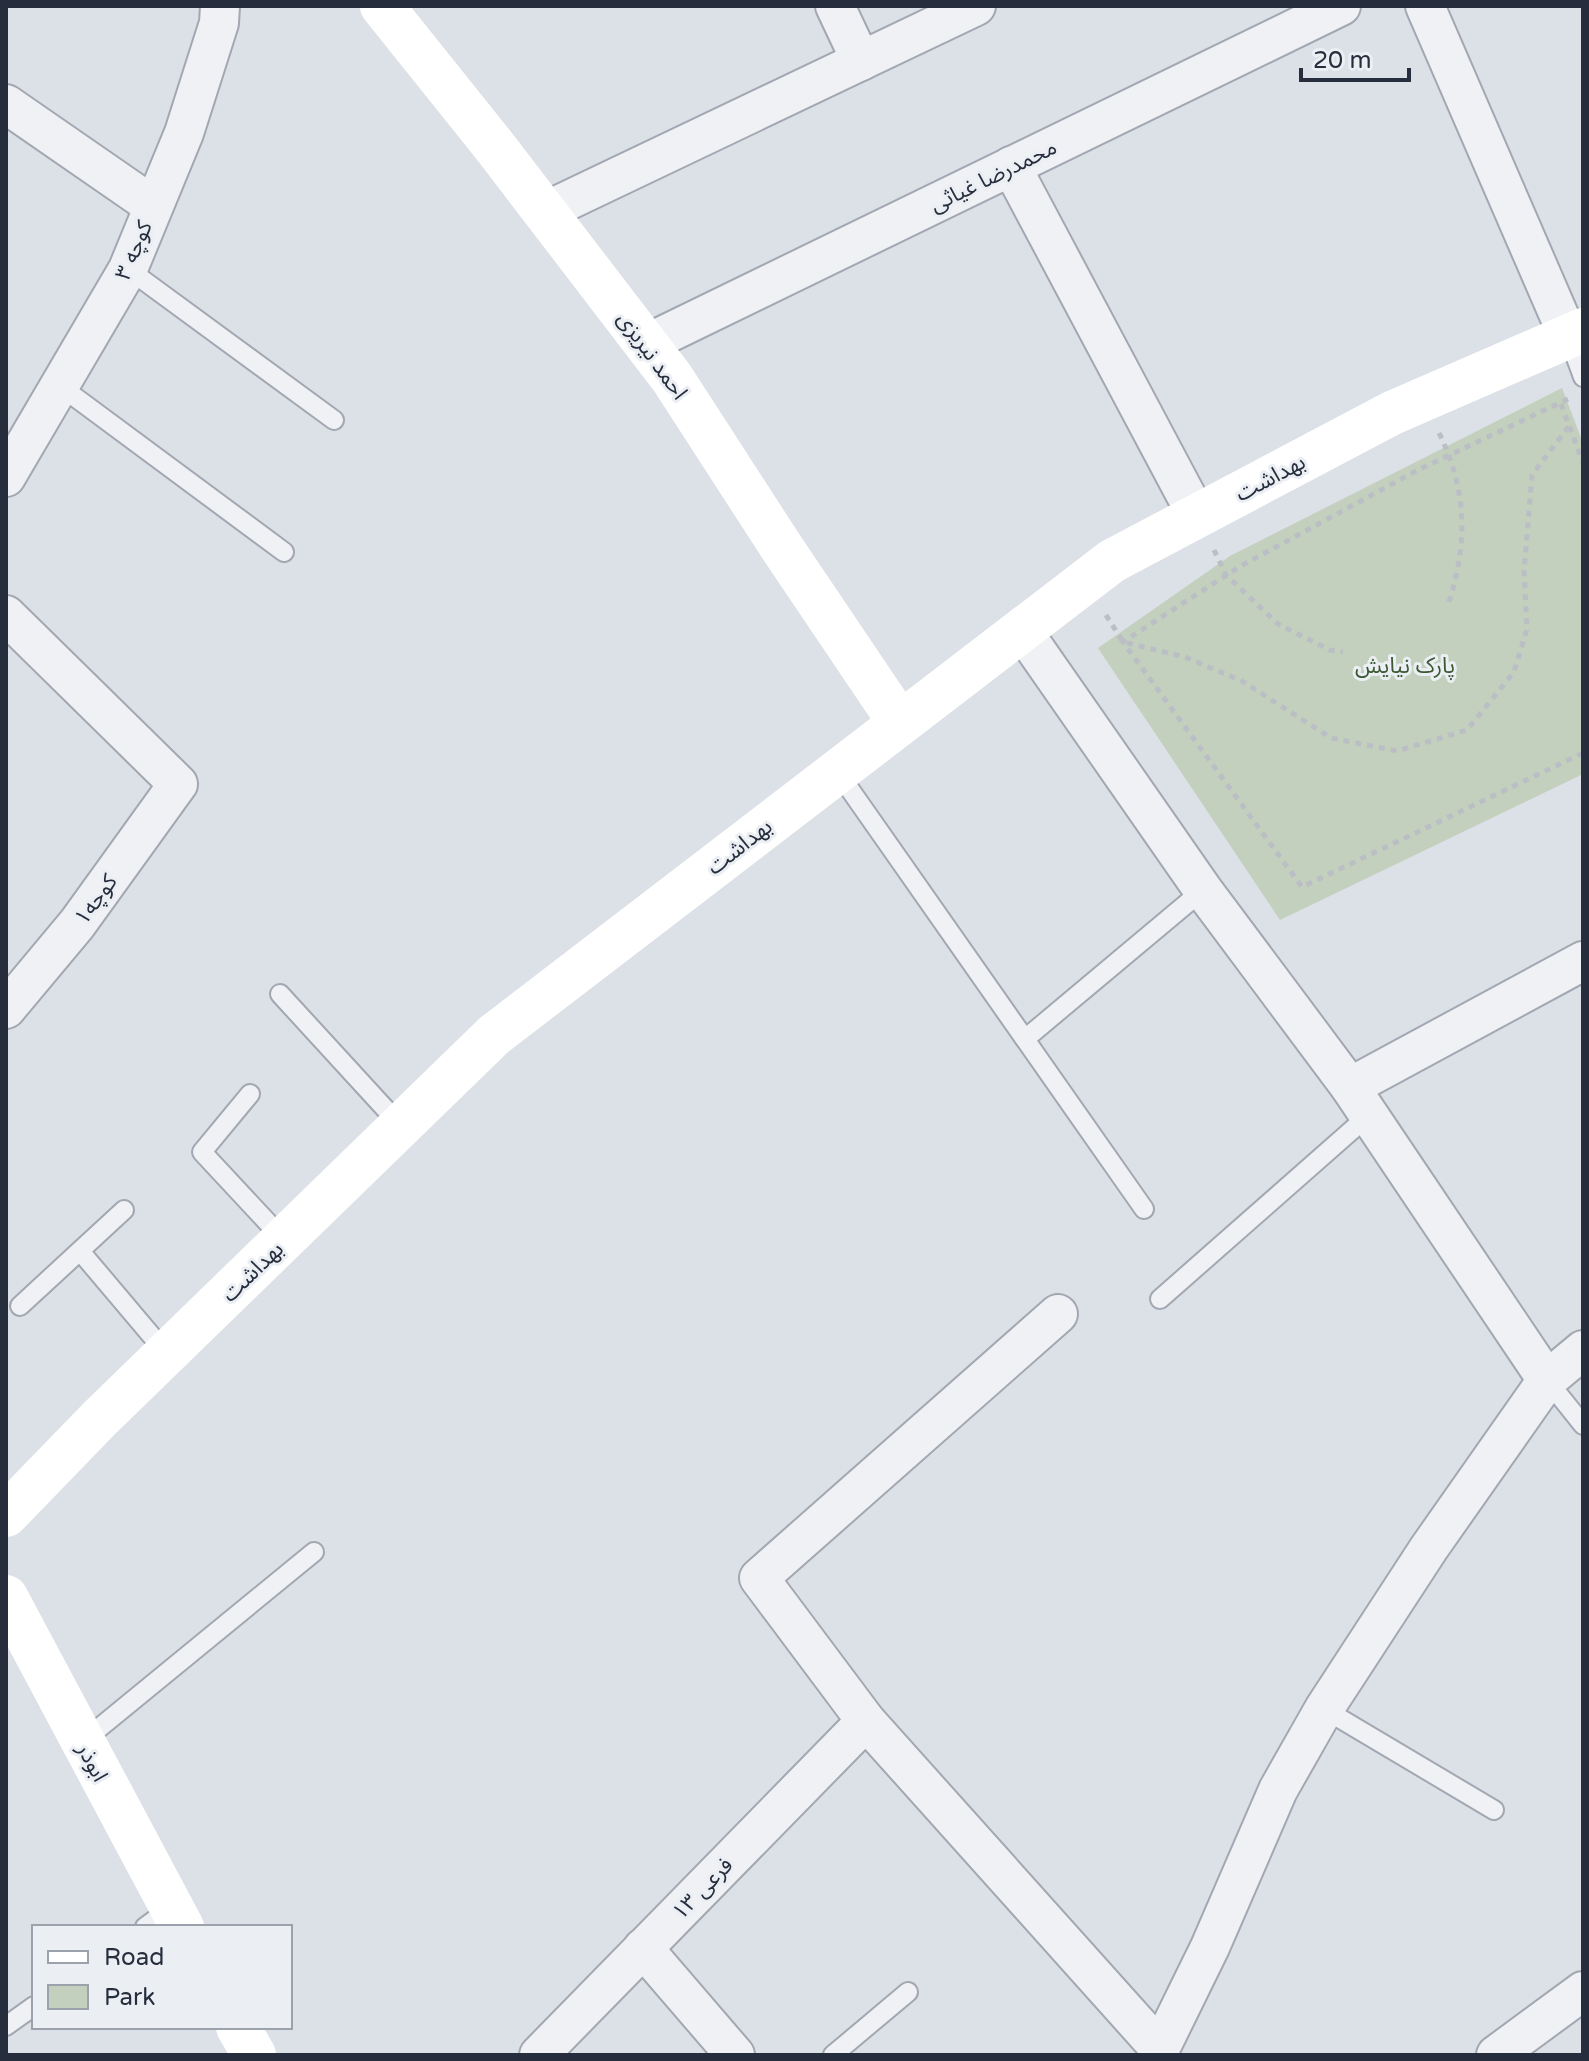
<svg xmlns="http://www.w3.org/2000/svg" width="1589" height="2061" font-family="'Varela Round','Noto Sans Arabic',sans-serif">
<style>
.green{fill:#c2d0bd}
.lines{fill:none;stroke-linecap:round;stroke-linejoin:round}
.lane-casing{stroke:#a2a7b1;stroke-width:22}
.street-casing{stroke:#a2a7b1;stroke-width:42}
.path{stroke:#bbbec5;stroke-width:5;stroke-dasharray:6 6;stroke-linecap:butt}
.lane{stroke:#eff1f5;stroke-width:18}
.street{stroke:#eff1f5;stroke-width:38}
.secondary{stroke:#fff;stroke-width:44}
.labels{text-anchor:middle;stroke-width:6;stroke-linejoin:round;paint-order:stroke}
.street-label{font-size:22px;fill:#262e3d;stroke:#ebeff4}
.park-label{font-size:22px;fill:#3a5933;stroke:#ebeff4}
</style>
<rect width="100%" height="100%" fill="#dce0e7"/>
<!-- green -->
<polygon class="green" points="1562,388 1583,443 1583,774 1280,920 1098,648 1230,556"/>
<g class="lines">
<!-- lane casing -->
<g class="lane-casing">
<g id="lane">
<polyline points="128,269 334,420"/>
<polyline points="1568,336 1583,377"/>
<polyline points="60,386 284,552"/>
<polyline points="837,771 1144,1209"/>
<polyline points="280,994 401,1126"/>
<polyline points="1025,1039 1203,890"/>
<polyline points="250,1094 202,1152 284,1240"/>
<polyline points="80,1251 167,1354"/>
<polyline points="1160,1299 1369,1115"/>
<polyline points="20,1306 124,1210"/>
<polyline points="1547,1380 1583,1425"/>
<polyline points="1324,1709 1494,1810"/>
<polyline points="82,1742 314,1552"/>
<polyline points="145,1927 171,1908"/>
<polyline points="6,2026 34,2006"/>
<polyline points="833,2055 908,1992"/>
</g>
</g>
<!-- street casing -->
<g class="street-casing">
<g id="street">
<polyline points="835,6 861,61"/>
<polyline points="1425,6 1568,336"/>
<polyline points="6,104 152,205"/>
<polyline points="1011,166 1197,516"/>
<polyline points="544,212 976,6"/>
<polyline points="646,344 1341,6"/>
<polyline points="6,477 128,269 184,133 219,23 220,6"/>
<polyline points="6,615 178,784 77,924 6,1009"/>
<polyline points="1022,630 1203,890 1350,1087 1547,1380"/>
<polyline points="1350,1087 1583,961"/>
<polyline points="1058,1314 759,1578 866,1721 1160,2049"/>
<polyline points="643,1948 735,2055"/>
<polyline points="539,2055 866,1721"/>
<polyline points="1157,2055 1210,1947 1278,1790 1324,1709 1429,1548 1547,1380 1583,1350"/>
<polyline points="1496,2055 1583,1991"/>
</g>
</g>
<!-- path -->
<g class="path">
<polyline points="1568,399 1418,470 1239,567 1123,642 1302,887 1583,753"/>
<polyline points="1561,404 1583,463"/>
<path d="M1439,433C1467,490 1468,542 1449,602"/>
<polyline points="1214,550 1226,575 1278,624 1330,650 1343,652"/>
<polyline points="1106,615 1123,642 1185,657 1242,681 1331,738 1397,751 1467,730 1514,672 1527,629 1524,571 1532,475 1569,426"/>
</g>
<!-- lane -->
<use href="#lane" class="lane"/>
<!-- street -->
<use href="#street" class="street"/>
<!-- secondary -->
<g class="secondary">
<polyline points="382,6 495,147 672,378 782,548 900,723"/>
<polyline points="6,1515 99,1419 494,1035 1112,561 1392,413 1583,330"/>
<polyline points="6,1597 182,1927"/>
<polyline points="238,2027 254,2055"/>
</g>
</g>
<g class="labels">
<!-- street labels -->
<g class="street-label">
<text transform="translate(993 175) rotate(-26)" y="8">محمدرضا غیاثی</text>
<text transform="translate(133 250) rotate(-67)" y="8">کوچه ۳</text>
<text transform="translate(653 355) rotate(54)" y="8">احمد نیریزی</text>
<text transform="translate(1270 477) rotate(-28)" y="8">بهداشت</text>
<text transform="translate(739 846) rotate(-38)" y="8">بهداشت</text>
<text transform="translate(95 899) rotate(-54)" y="8">کوچه۱</text>
<text transform="translate(252 1271) rotate(-44)" y="8">بهداشت</text>
<text transform="translate(93 1762) rotate(62)" y="8">ابوذر</text>
<text transform="translate(702 1888) rotate(-46)" y="8">فرعی ۱۳</text>
</g>
<!-- park labels -->
<g class="park-label">
<text x="1405" y="673">پارک نیایش</text>
</g>
</g>
<!-- border -->
<rect width="1589" height="2061" fill="none" stroke="#262e3d" stroke-width="16"/>
<!-- legend -->
<rect x="32" y="1925" width="260" height="104" fill="#ebeff4" stroke="#9ca2ab" stroke-width="2"/>
<rect x="48" y="1951" width="40" height="12" fill="#ffffff" stroke="#9ca2ab" stroke-width="2"/>
<text x="104" y="1965" font-size="24" fill="#262e3d">Road</text>
<rect x="48" y="1985" width="40" height="24" fill="#c2d0bd" stroke="#9ca2ab" stroke-width="2"/>
<text x="104" y="2005" font-size="24" fill="#262e3d">Park</text>
<!-- scale -->
<path d="M1301 68v12h108v-12" fill="none" stroke="#262e3d" stroke-width="4"/>
<text x="1313" y="68" font-size="24" fill="#262e3d" stroke="#ebeff4" stroke-width="6" paint-order="stroke">20 m</text>
</svg>
